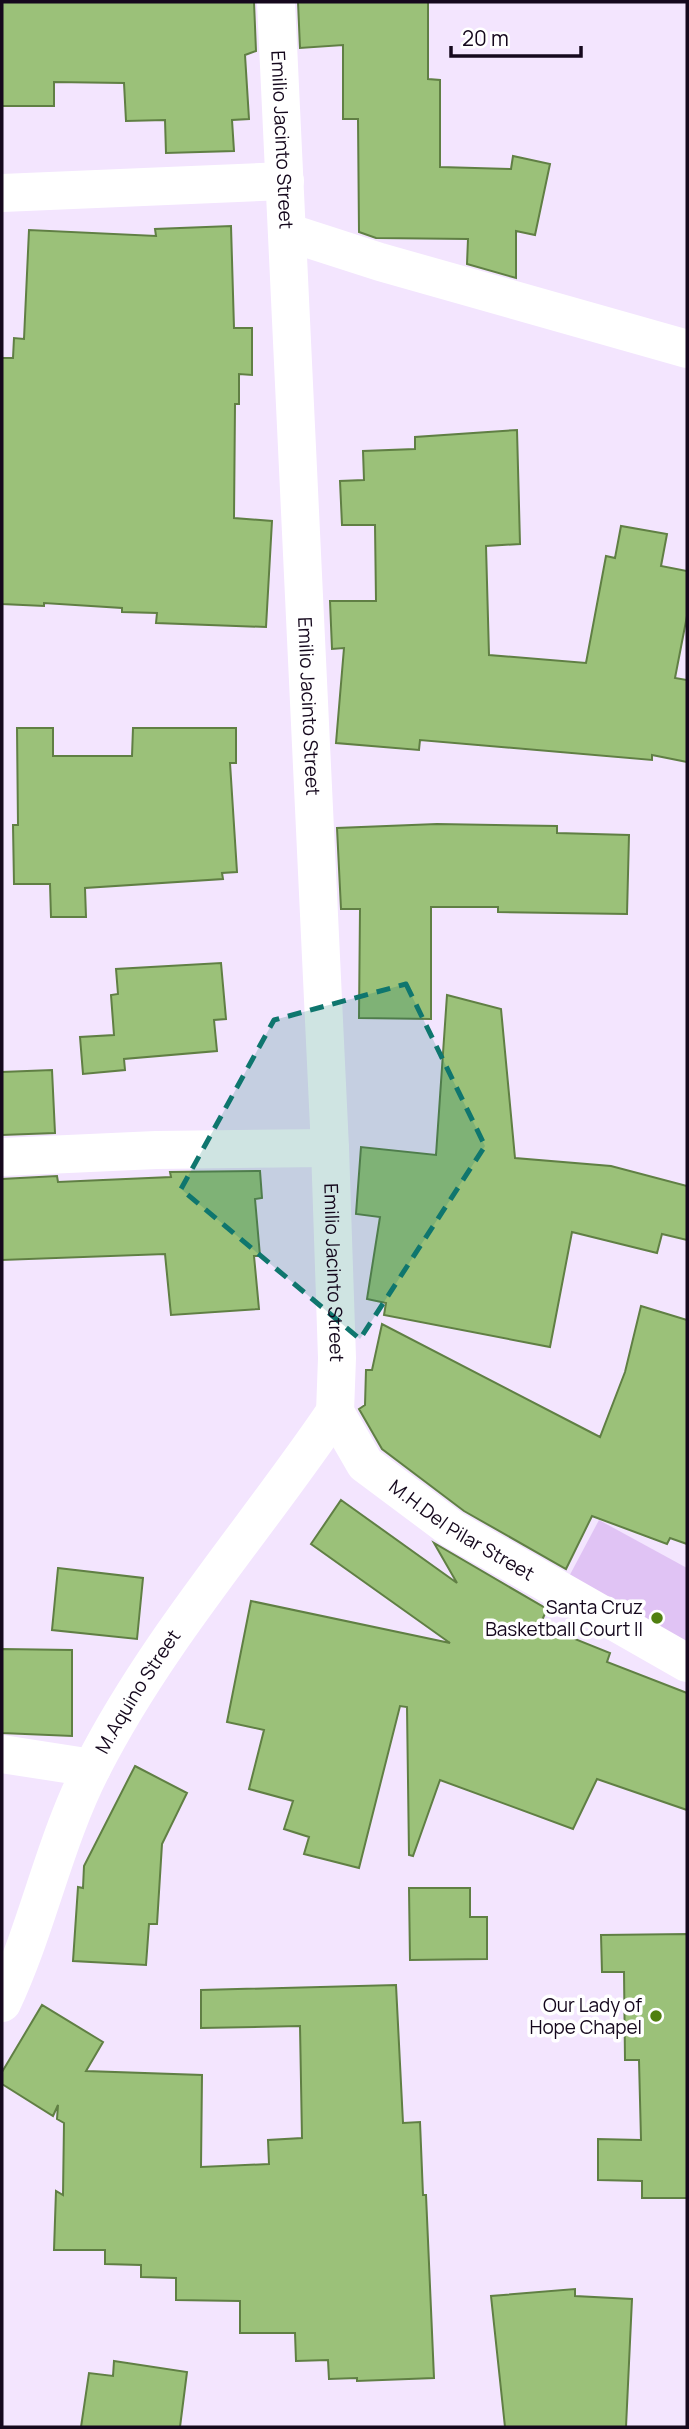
<svg xmlns="http://www.w3.org/2000/svg" width="689" height="2429" viewBox="0 0 689 2429" font-family="Manrope,sans-serif">
	<style>
		.green { fill: #e0c3f4 }
		.building { fill: #9bc179; stroke: #607f44; stroke-width: 2 }
		.lines { fill: none; stroke-linecap: round; stroke-linejoin: round }
		.street { stroke: #fff; stroke-width: 38 }
		.secondary { stroke: #fff; stroke-width: 38 }
		.marked { fill: #0f766e; fill-opacity: 0.2; stroke: #0f766e; stroke-width: 5; stroke-dasharray: 14 9; stroke-linejoin: round }
		.poi-dot { fill: #508010; stroke: #fff; stroke-width: 2.5 }
		.labels { text-anchor: middle; stroke-width: 7; stroke-linejoin: round; paint-order: stroke }
		.street-label { font-size: 19px; fill: #15081d; stroke: #fff }
		.poi-label { font-size: 19px; fill: #15081d; stroke: #fff; text-anchor: end }
	</style>
	<rect width="100%" height="100%" fill="#f3e5fe"/>
	<path class="green" d="M599,1520l88,48v84l-122,-68z"/>
	<path class="building" d="M2,2h252l2,49 -11,4 4,64 -17,1 2,31 -68,2 -1,-33 -39,1 -2,-38 -70,-1v24h-52z
		M298,2h130v77l12,1v87l71,2 2,-13 37,8 -15,71 -19,-4v47l-49,-14 1,-25 -92,-1 -17,-6 -1,-113h-15v-74l-43,3z
		M231,226l3,102h18v47l-13,-1v30h-4l-1,114 38,3 -6,106 -110,-4 1,-10 -35,-1v-4l-78,-5v3l-42,-2v-246h11l1,-20 10,1 5,-109 127,6 -1,-7z
		M517,430l3,114 -34,2 3,109 97,8 20,-107 9,2 6,-32 46,8 -6,32 26,5v45l-12,62 12,2v82l-35,-7v5l-232,-20 -1,10 -83,-7 8,-95 -12,1 -2,-48h46l-1,-76h-33l-2,-44 24,-1 -1,-29 52,-2v-12z
		M17,728h36v28h79l1,-28h103v35h-6l7,109 -15,1 1,6 -138,9 1,29h-35l-1,-33h-36l-1,-59h5z
		M437,824l120,2v7l72,2 -2,79 -129,-2v-5h-67v112l-72,-1 1,-109h-19l-4,-81z
		M221,963l5,56 -12,1 3,31 -93,8 1,11 -42,4 -3,-37 34,-2 -3,-40 7,-1 -2,-25z
		M447,995l54,14 14,149 96,8 76,20v54l-25,-6 -5,19 -85,-21 -22,115 -166,-32 2,-12 -19,-4 13,-82 -24,-3 5,-67 75,8z
		M52,1070l3,63 -53,2v-63z
		M260,1171l2,27 -7,1 5,57h-6l5,53 -88,6 -6,-61 -163,6v-81l55,-3 1,6 113,-5 -1,-5z
		M641,1306l46,14v224l-17,-6 -3,6 -75,-28 -26,53 -102,-58 -82,-62 -23,-40 6,-4 1,-35h6l10,-46 218,113 25,-65z
		M341,1500l116,83 -23,-40 113,66 -7,16 70,28 -3,9 80,31v117l-90,-31 -24,50 -133,-49 -27,76 -4,-1 -2,-148 -7,-1 -41,162 -55,-14 5,-17 -25,-8 9,-28 -44,-12 15,-59 -37,-8 24,-121 199,42 -139,-99z
		M58,1568l85,10 -6,61 -85,-9z
		M2,1649l70,1v86l-70,-3z
		M135,1766l52,27 -25,51 -5,80h-8l-3,41 -73,-4 5,-74 5,1 1,-22z
		M409,1888h61v29h17v42l-77,1z
		M687,1934v264h-45v-17l-44,-1v-41l43,1 -2,-80h-14l-1,-88h-22l-1,-37z
		M396,1985l7,138 17,-1 3,73h3l8,183 -77,3v-3l-28,1 -1,-19 -32,1 -1,-28h-55v-32l-64,-1v-22l-35,-1v-12l-36,-1v-14h-51l2,-59 7,4 1,-72 -7,-4 1,-14 -5,11 -51,-32v-12l40,-67 61,37 -17,29 116,4 -1,92 68,-3 -1,-24 34,-2 -2,-112 -99,2v-38z
		M575,2289v7l57,3 -6,128h-121l-14,-131z
		M114,2361l73,11 -7,55h-99l8,-54 24,3z"/>
	<g class="lines">
		<g class="street">
			<path d="M2,193l283,-12"/>
			<path d="M287,232l93,30 307,87"/>
			<path d="M2,1157l154,-7 174,-2"/>
			<path d="M2,1754l90,14"/>
			<path id="s1" d="M2,2003c36,-76 52,-162 91,-237 65,-127 162,-236 242,-354"/>
		</g>
		<path class="secondary" id="s2" d="M276,2l54,1146 7,210 -2,54 30,52 87,65 235,134"/>
	</g>
	<path class="marked" d="M406,984l79,162 -125,193 -179,-150 93,-169z"/>
	<g class="poi-dot">
		<circle cx="657" cy="1618" r="7"/>
		<circle cx="656" cy="2016" r="7"/>
	</g>
	<g class="labels">
		<g class="street-label">
			<text dy="7" stroke="none"><textPath href="#s2" startOffset="138">Emilio Jacinto Street</textPath></text>
			<text dy="7" stroke="none"><textPath href="#s2" startOffset="705">Emilio Jacinto Street</textPath></text>
			<text dy="7" stroke="none"><textPath href="#s2" startOffset="1272">Emilio Jacinto Street</textPath></text>
			<text dy="7" stroke="none"><textPath href="#s2" startOffset="1589">M.H.Del Pilar Street</textPath></text>
			<text dy="7" stroke="none"><textPath href="#s1" startOffset="341">M.Aquino Street</textPath></text>
		</g>
		<g class="poi-label">
			<text x="643" y="1614">Santa Cruz<tspan x="643" dy="22">Basketball Court II</tspan></text>
			<text x="642" y="2012">Our Lady of<tspan x="642" dy="22">Hope Chapel</tspan></text>
		</g>
	</g>
	<rect width="689" height="2429" fill="none" stroke="#15081d" stroke-width="7"/>
	<path d="M451 46v10h130v-10" fill="none" stroke="#15081d" stroke-width="3.5"/>
	<text x="462" y="46" font-size="21" fill="#15081d" stroke="#ffffff" stroke-width="5" paint-order="stroke">20 m</text>
</svg>
